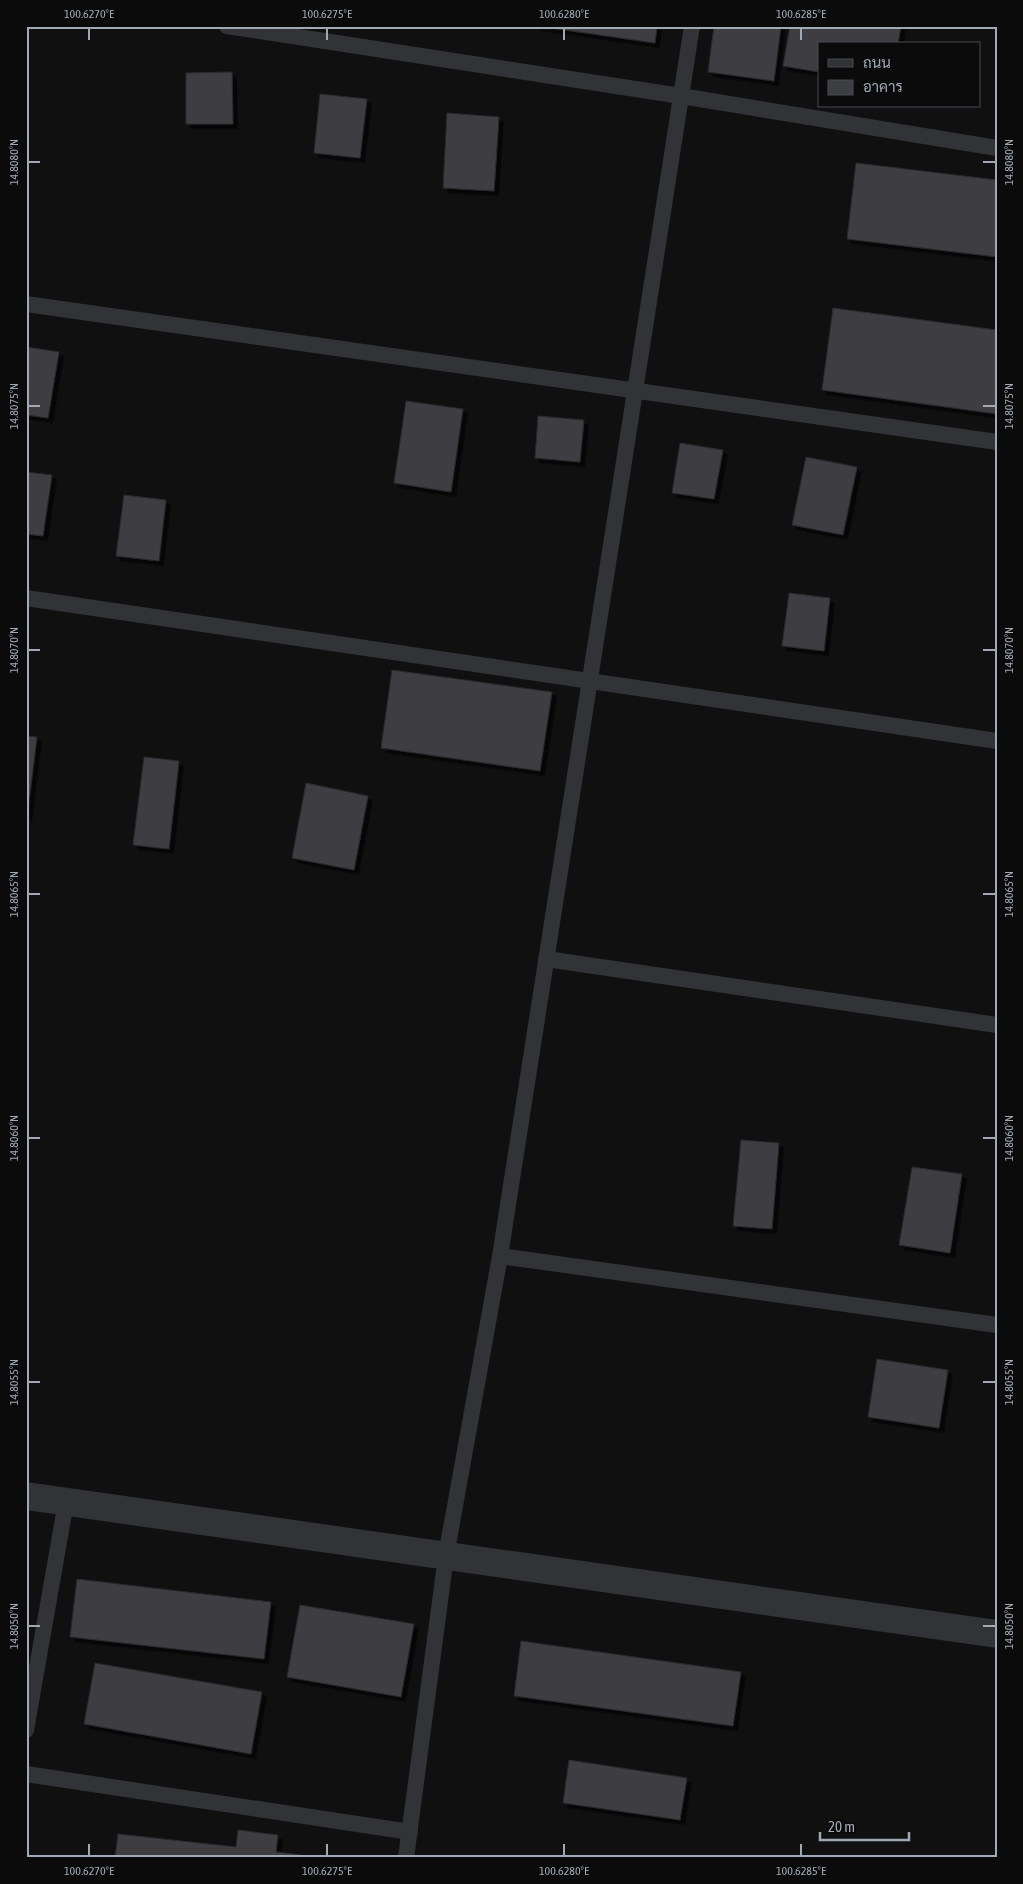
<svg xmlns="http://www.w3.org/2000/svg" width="1023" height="1884" viewBox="0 0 1023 1884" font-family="'Asap Condensed',Sarabun,sans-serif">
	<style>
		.building { fill: #3c3e42; stroke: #2a2a2e; filter: url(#shadow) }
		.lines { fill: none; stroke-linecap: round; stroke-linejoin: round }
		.lane { stroke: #313337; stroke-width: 16 }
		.street { stroke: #313337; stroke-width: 28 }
		.ticks { fill: none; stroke: #a0a9b4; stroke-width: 2 }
		.neatline { fill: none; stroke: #a0a9b4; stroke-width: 2 }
		.ticks-label { font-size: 12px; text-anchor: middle; fill: #a0a9b4 }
	</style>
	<defs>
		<filter id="shadow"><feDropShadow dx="4.5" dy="4.5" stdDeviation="0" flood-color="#0009"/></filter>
	</defs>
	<rect width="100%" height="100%" fill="#101011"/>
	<path class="building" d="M537,26h120l-2,17z
		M714,26h67l-7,55 -66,-9z
		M790,26h111l-3,18h-79v28l-36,-6z
		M232,72l1,52h-47v-51z
		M320,94l47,5 -7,59 -46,-5z
		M447,113l52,4 -5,74 -51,-3z
		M856,163l141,17v77l-150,-18z
		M833,308l164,22v84l-175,-24z
		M26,347l33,5 -11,66 -22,-3z
		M406,401l57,8 -12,83 -57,-9z
		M538,416l46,4 -4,42 -45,-4z
		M680,443l43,7 -9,49 -42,-6z
		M806,457l51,10 -14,68 -51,-10z
		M26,472l26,3 -9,61 -17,-2z
		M124,495l42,5 -7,61 -43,-5z
		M789,593l41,5 -6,53 -42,-5z
		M392,670l160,22 -12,79 -159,-23z
		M26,736l11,1 -10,81 -1,-1z
		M144,757l35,4 -10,88 -36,-4z
		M306,783l62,13 -14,74 -62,-12z
		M741,1140l38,3 -7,86 -39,-3z
		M912,1167l50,7 -12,79 -51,-8z
		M877,1359l71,11 -9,58 -71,-11z
		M77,1579l194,23 -7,57 -194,-22z
		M300,1605l114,19 -13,73 -114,-20z
		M521,1641l220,31 -8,54 -219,-30z
		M95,1663l167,29 -11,62 -167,-30z
		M569,1760l118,18 -7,42 -117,-17z
		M238,1830l40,5 -2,17 26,3v3h-187l3,-24 118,13z"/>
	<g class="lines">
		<path class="lane" d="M227,26l454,70 316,52
			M26,304l971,138
			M26,598l971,143
			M546,959l451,66
			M500,1256l497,69
			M26,1730l40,-228
			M26,1774l384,58
			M406,1858l40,-302 54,-300 192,-1230"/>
		<path class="street" d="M26,1496l971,138"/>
	</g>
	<path class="ticks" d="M89,28v12M327,28v12M564,28v12M801,28v12M28,162h12M983,162h13M28,406h12M983,406h13M28,650h12M983,650h13M28,894h12M983,894h13M28,1138h12M983,1138h13M28,1382h12M983,1382h13M28,1626h12M983,1626h13M89,1844v12M327,1844v12M564,1844v12M801,1844v12"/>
	<rect width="1023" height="1884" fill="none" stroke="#0b0b0c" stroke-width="55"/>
	<rect x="818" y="42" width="162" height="65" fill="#0b0b0c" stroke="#474a4f"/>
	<rect x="828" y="59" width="25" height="8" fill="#313337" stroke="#474a4f"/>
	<text x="863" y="68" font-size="15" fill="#a0a9b4">ถนน</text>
	<rect x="828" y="80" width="25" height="15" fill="#3c3e42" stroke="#474a4f"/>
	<text x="863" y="92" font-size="15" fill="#a0a9b4">อาคาร</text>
	<path d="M820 1832v8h89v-8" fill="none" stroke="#a0a9b4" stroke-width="2.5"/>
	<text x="828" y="1832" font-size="15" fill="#a0a9b4" stroke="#0b0b0c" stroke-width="4" paint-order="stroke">20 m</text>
	<rect x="28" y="28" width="968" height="1828" class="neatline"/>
	<g class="ticks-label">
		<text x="89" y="18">100.6270°E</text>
		<text x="327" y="18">100.6275°E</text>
		<text x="564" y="18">100.6280°E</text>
		<text x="801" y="18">100.6285°E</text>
		<text transform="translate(14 162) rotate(-90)" y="4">14.8080°N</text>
		<text transform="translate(1009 162) rotate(-90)" y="4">14.8080°N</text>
		<text transform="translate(14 406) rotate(-90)" y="4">14.8075°N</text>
		<text transform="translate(1009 406) rotate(-90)" y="4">14.8075°N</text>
		<text transform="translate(14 650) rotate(-90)" y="4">14.8070°N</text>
		<text transform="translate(1009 650) rotate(-90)" y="4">14.8070°N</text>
		<text transform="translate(14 894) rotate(-90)" y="4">14.8065°N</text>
		<text transform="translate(1009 894) rotate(-90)" y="4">14.8065°N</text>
		<text transform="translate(14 1138) rotate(-90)" y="4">14.8060°N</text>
		<text transform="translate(1009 1138) rotate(-90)" y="4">14.8060°N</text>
		<text transform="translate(14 1382) rotate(-90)" y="4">14.8055°N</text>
		<text transform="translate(1009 1382) rotate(-90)" y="4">14.8055°N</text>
		<text transform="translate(14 1626) rotate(-90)" y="4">14.8050°N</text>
		<text transform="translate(1009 1626) rotate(-90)" y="4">14.8050°N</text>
		<text x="89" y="1875">100.6270°E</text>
		<text x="327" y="1875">100.6275°E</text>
		<text x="564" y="1875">100.6280°E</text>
		<text x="801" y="1875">100.6285°E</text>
	</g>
</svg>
